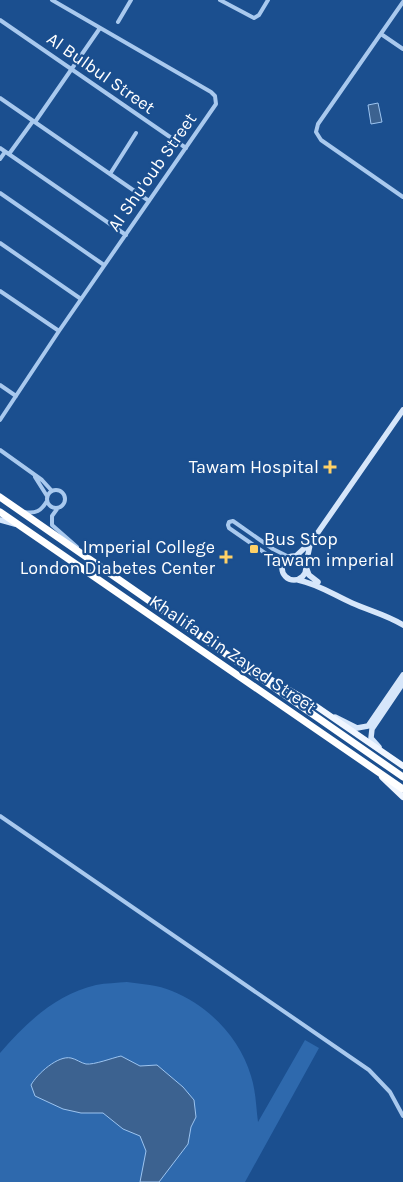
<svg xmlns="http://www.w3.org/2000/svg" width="403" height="1182" viewBox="0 0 403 1182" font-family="Karla,sans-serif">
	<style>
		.green { fill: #2e69ad }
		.water { fill: #3c6290; stroke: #9cc4f0 }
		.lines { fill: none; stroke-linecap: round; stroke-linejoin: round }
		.street { stroke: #a9c9ee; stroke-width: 4 }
		.secondary { stroke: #d6e6fa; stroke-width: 5.5 }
		.primary { stroke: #f0f6ff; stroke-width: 6 }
		.highway { stroke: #fff; stroke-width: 7 }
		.poi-dot { fill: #ffd166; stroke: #1b4f8f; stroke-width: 2 }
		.labels { text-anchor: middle; stroke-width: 4.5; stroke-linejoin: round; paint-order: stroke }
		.street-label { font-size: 18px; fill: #fff; stroke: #1b4f8f }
		.poi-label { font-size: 18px; fill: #fff; stroke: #1b4f8f; text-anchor: end }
	</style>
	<rect width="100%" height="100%" fill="#1b4f8f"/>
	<path class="green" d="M127,982c15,2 31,3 45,9 37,15 68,47 79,85 5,16 5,31 7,46l47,-82 14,8 -74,134h-245v-129c27,-31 55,-58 96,-68 10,-2 21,-2 31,-3z"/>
	<path class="water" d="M378,103l4,19 -11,2 -3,-19z
		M121,1056l19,10 17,-1 26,22 11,13 2,17 -5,10 -3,17 -29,38h-19l6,-31 -6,-15 -17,-7 -20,-16h-22l-18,-4 -28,-13 -4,-11c6,-11 27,-30 40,-27 5,1 10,5 15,6 8,1 26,-6 35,-8z"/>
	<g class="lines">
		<path class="street" d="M220,0l34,18 5,-3 9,-15
			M403,2l-85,122 -2,8 5,8 82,57
			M0,20l186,128
			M118,22l13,-22
			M381,34l22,15
			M0,98l149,103
			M35,122l65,-94
			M0,148l126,87
			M9,154l24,-33
			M0,159l5,-7
			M110,174l26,-41
			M0,193l104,72
			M0,243l81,56
			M0,291l59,40
			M0,385l16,11
			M0,420l59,-89 157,-227 -1,-8 -4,-4 -159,-92
			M0,450l42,30 10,11
			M35,477l12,19
			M47 499a9 9 0 1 1 18 0a9 9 0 1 1-18 0Z
			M57,509l-5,7v9l25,22
			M24,512c12,2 17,-1 23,-11
			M282,569l-7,-9 -46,-32 -1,-3 1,-3 4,-1 40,28 16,8
			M0,816l369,254 21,22 13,24"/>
		<path class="secondary" d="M0,520l15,4
			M282 568a12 12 0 1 1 24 0a12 12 0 1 1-24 0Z
			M296,556l16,-15 91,-131
			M306,564l4,-19
			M306,567l3,8 9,7
			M298,580c20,4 36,15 54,23 18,8 35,12 51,22
			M335,717l22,11 11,-2 35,-51
			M379,747l-8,-9 1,-9 31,-46"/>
		<path class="primary" d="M249,667l58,33 96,66
			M382,777l21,20"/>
		<path class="highway" d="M0,497l403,280
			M0,512l403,277"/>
	</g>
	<g class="poi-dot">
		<path d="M327.5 459.5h5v5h5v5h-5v5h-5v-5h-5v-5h5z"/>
		<rect x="249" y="544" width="10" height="10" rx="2.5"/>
		<path d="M223.5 549.5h5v5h5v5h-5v5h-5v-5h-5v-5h5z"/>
	</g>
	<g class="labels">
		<g class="street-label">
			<text transform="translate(101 73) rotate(35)" y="6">Al Bulbul Street</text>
			<text transform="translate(152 172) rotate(-55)" y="6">Al Shu'oub Street</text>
			<text transform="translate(233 654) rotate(34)" y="6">Khalifa Bin Zayed Street</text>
		</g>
		<g class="poi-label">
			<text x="319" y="473">Tawam Hospital</text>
			<text x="264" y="545" text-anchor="start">Bus Stop<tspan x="264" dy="21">Tawam imperial</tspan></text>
			<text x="215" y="553">Imperial College<tspan x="215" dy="21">London Diabetes Center</tspan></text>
		</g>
	</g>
</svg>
